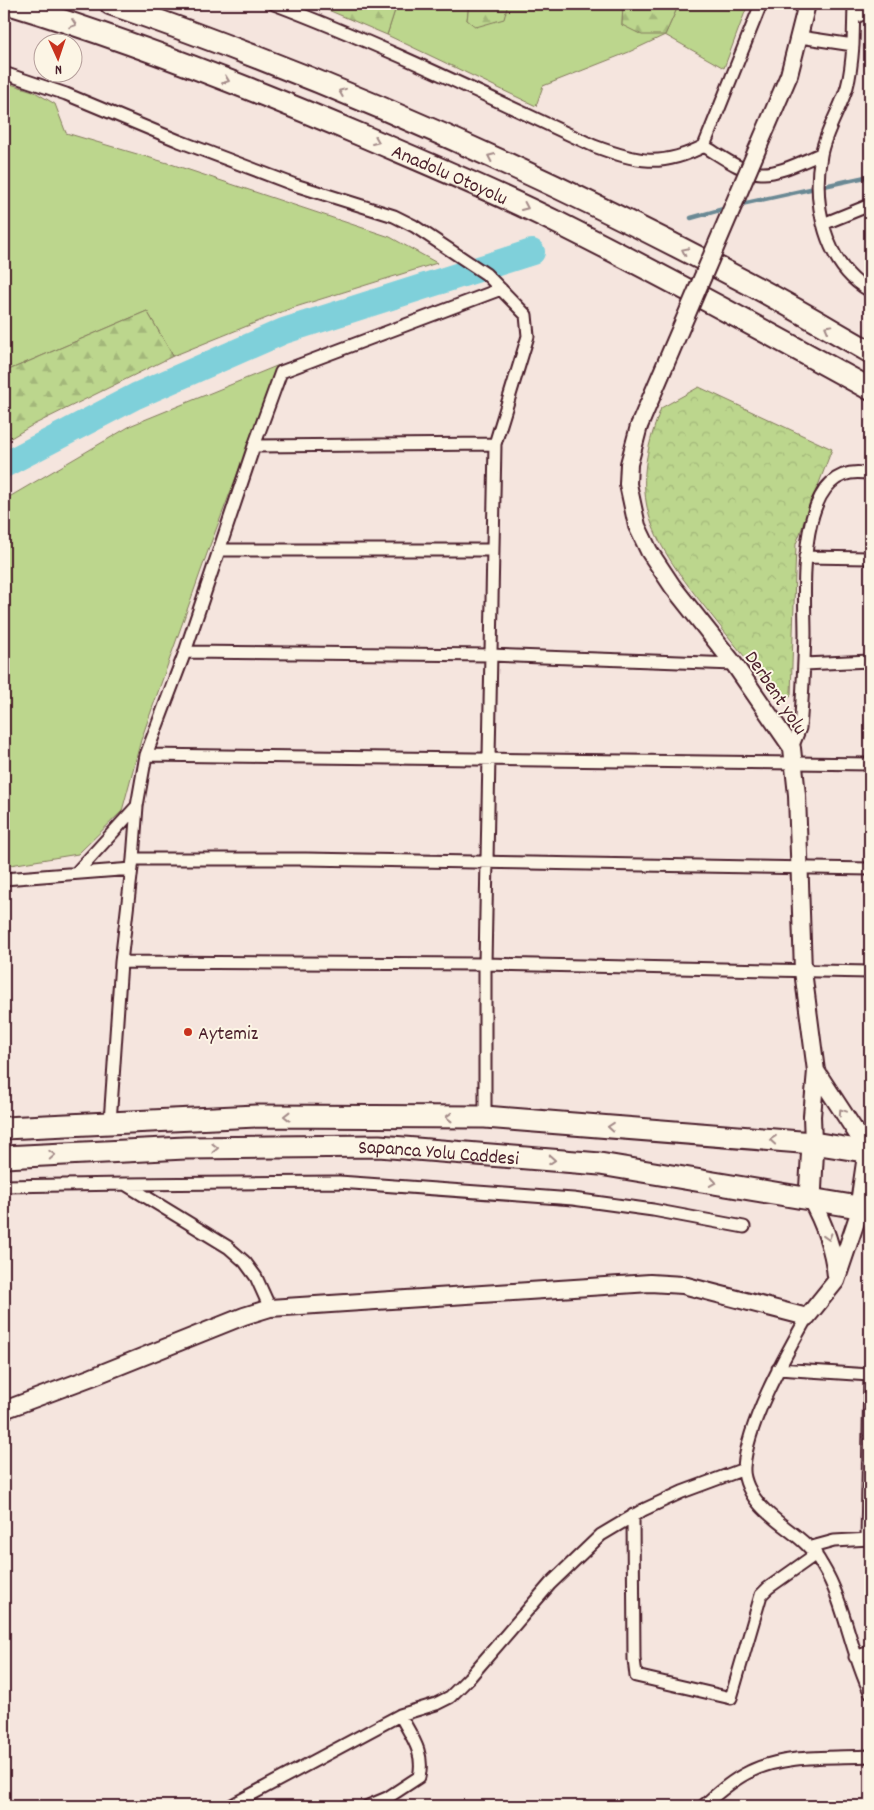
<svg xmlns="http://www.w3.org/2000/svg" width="874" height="1810" viewBox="0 0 874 1810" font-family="Dekko,sans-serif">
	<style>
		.green { fill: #bcd68d; stroke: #837a5c }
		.forest { fill: url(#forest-firs); stroke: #837a5c }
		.park { fill: url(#park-crowns); stroke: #837a5c }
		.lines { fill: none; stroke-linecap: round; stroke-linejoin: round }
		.stream { stroke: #6a8994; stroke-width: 4.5 }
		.river { stroke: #7fd0da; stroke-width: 26 }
		.street-casing { stroke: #4a1f2b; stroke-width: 15 }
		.secondary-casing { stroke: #4a1f2b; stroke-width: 20 }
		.highway-casing { stroke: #4a1f2b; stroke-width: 25 }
		.street { stroke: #fcf5e5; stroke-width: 11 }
		.secondary { stroke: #fcf5e5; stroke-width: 16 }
		.highway { stroke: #fcf5e5; stroke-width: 21 }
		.secondary-bridge-casing { stroke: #4a1f2b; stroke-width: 20; stroke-linecap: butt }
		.secondary-bridge { stroke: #fcf5e5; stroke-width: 16 }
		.oneway { stroke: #a38a88 }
		.poi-dot { fill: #c8321e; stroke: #fcf5e5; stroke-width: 2 }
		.labels { text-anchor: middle; stroke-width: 4; stroke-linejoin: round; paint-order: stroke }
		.street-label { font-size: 20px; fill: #4a1f2b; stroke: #fcf5e5 }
		.poi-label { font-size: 20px; fill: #4a1f2b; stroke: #fcf5e5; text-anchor: start }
	</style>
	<defs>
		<pattern id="forest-firs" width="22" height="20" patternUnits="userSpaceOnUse" patternTransform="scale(1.25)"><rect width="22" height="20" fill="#bcd68d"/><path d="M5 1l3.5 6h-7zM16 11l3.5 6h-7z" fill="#a3b77a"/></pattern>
		<pattern id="park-crowns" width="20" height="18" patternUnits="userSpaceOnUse" patternTransform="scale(1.25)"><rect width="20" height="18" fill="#bcd68d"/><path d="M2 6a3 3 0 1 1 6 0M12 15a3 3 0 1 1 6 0" fill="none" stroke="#a3b77a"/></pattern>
	</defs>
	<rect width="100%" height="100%" fill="#f5e5de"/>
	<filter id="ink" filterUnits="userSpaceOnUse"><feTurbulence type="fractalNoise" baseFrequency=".02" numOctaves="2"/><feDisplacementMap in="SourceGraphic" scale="10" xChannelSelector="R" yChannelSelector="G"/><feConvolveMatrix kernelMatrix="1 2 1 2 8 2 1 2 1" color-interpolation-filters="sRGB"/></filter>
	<g filter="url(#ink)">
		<path class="green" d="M397,4h72l-2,16 36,-1 5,-15h115l-1,21 43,10 14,-31h69l-24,64 -59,-33 -36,17 -86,34 -7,20 -149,-71z
			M4,82l29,9 22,13 11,29 105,31 219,73 47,26 -148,46 -116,47 -26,-45 -143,61z
			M279,365l-70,183 -68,192 -19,71 -44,43 -74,12v-366l128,-75z"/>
		<path class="forest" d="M314,4h83l-10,31z
			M469,4h39l-4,15 -28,8 -9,-7z
			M623,4h56l-14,31h-23l-20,-10z
			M147,311l26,45 -142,70 -27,16v-70z"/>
		<path class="park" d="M699,387l133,62 -36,95 -5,151 -6,5h-5l-9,-11c-22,-27 -45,-55 -67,-83 -56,-71 -77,-108 -43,-198z"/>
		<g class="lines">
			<path class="stream" d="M737,205l133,-29
				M691,218l36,-10"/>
			<path class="river" d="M4,465l132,-69 148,-65 248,-79"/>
			<g class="street-casing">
				<path id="street" d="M274,4c109,41 214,93 320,142 43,16 67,22 110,0l57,-142
					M854,18l16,-7
					M800,37l53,8c-1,14 -2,28 -6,42 -7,23 -22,45 -26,68 -9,48 4,111 49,136
					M853,45l1,-41
					M4,73l62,21 113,47 116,44 99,31 20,10 72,48 40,41 2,21 -33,108 -10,520v153
					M704,146c17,10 37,26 57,27 19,1 42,-12 60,-19
					M823,224l47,-19
					M254,446l241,-2
					M219,550h274
					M805,557l65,1
					M185,652l306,3 243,9
					M804,664l66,-3
					M792,748l8,-20 1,-12c2,-27 3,-54 4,-81 0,-43 -11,-178 65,-161
					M146,755l724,9
					M133,859h173l564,10
					M76,873l61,-67
					M4,879l128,-10
					M121,962l364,2 385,8
					M110,1122l11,-160 12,-103 4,-53 9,-51 39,-103 69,-206 27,-74 220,-83
					M125,1184l214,-2 234,17 80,11 91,17
					M4,1186l121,-2 103,63 17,15 11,15 14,31
					M807,1317c-23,41 -59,104 -63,150 -1,13 7,28 16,38 20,23 47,32 62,60 23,37 28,86 48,127
					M778,1369l92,6
					M633,1515l1,144 2,17 95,22 30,-103 7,-7 48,-34
					M867,1539l3,-163
					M812,1547l22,-6 36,-2
					M855,1657l15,-5
					M230,1806l170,-91 36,-11 14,-7 19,-19 81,-94 51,-49 42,-25 39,-18 62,-23
					M368,1806l19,-8 32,-21c6,-25 -8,-41 -19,-62
					M703,1806c14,-12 29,-26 46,-34 35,-18 83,-14 121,-16"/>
			</g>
			<g class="secondary-casing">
				<path id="secondary" d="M789,75l18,-71
					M639,426l-10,38 -1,20 9,42 12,25 24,36 61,77 58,84 5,47 6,176 13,100 -4,45 1,27
					M816,1071l53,81
					M810,1198c14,25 23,49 26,78
					M4,1410l88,-33 152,-61 26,-8 380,-25 33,2 124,32 29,-36 25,-74"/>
			</g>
			<g class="highway-casing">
				<g id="highway">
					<path id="s1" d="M10,4c119,36 236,82 351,131 65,28 131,55 195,87 106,53 210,110 314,167"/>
					<path d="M111,4c216,74 426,168 627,274 45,23 88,49 132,74"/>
					<path d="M4,1128l252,-12 229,1 328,26 57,9"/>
					<path id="s2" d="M4,1157l181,-9 194,-2 221,18 270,45"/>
					<path d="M810,1198l3,-55"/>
					<path d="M861,1207l8,-55"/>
				</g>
			</g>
			<use href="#street" class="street"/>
			<use href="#secondary" class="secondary"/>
			<use href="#highway" class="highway"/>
			<g class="secondary-bridge-casing">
				<path id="secondary-bridge" d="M639,426l150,-351"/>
			</g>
			<use href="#secondary-bridge" class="secondary-bridge"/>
		</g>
		<defs><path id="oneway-chevron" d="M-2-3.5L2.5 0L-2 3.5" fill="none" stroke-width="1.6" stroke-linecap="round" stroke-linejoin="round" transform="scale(1.25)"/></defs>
		<g class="oneway">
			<use href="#oneway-chevron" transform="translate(73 24) rotate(19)"/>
			<use href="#oneway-chevron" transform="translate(226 80) rotate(21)"/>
			<use href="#oneway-chevron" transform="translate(342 92) rotate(-158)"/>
			<use href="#oneway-chevron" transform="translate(376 141) rotate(23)"/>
			<use href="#oneway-chevron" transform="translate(491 157) rotate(-155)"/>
			<use href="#oneway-chevron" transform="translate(525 207) rotate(25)"/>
			<use href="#oneway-chevron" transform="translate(685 251) rotate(-154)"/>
			<use href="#oneway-chevron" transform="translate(828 328) rotate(-151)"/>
			<use href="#oneway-chevron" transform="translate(842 1112) rotate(-124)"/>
			<use href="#oneway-chevron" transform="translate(287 1116) rotate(-180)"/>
			<use href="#oneway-chevron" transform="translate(449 1117) rotate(-180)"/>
			<use href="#oneway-chevron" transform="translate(611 1127) rotate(-175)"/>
			<use href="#oneway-chevron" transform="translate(773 1140) rotate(-175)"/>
			<use href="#oneway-chevron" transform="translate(215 1148) rotate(-1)"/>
			<use href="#oneway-chevron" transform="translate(52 1155) rotate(-3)"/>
			<use href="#oneway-chevron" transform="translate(552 1160) rotate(4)"/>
			<use href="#oneway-chevron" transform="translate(713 1182) rotate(9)"/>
			<use href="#oneway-chevron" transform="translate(828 1237) rotate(73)"/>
		</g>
	</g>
	<circle class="poi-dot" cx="188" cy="1032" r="5"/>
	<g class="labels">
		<g class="street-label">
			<text dy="7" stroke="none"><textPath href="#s1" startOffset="472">Anadolu Otoyolu</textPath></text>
			<text transform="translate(777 692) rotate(56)" y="7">Derbent yolu</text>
			<text dy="7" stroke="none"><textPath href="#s2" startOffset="435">Sapanca Yolu Caddesi</textPath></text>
		</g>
		<g class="poi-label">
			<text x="198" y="1039">Aytemiz</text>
		</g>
	</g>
	<rect width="874" height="1810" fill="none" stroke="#fcf5e5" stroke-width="20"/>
	<rect x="10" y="10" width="854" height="1790" fill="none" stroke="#4a1f2b" stroke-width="2" filter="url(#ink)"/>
	<g transform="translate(58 58) rotate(177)"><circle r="24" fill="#fcf5e5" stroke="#b59f9b"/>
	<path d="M0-4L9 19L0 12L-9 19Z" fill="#c8321e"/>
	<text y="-8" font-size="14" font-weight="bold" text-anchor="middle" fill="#4a1f2b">N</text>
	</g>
</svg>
